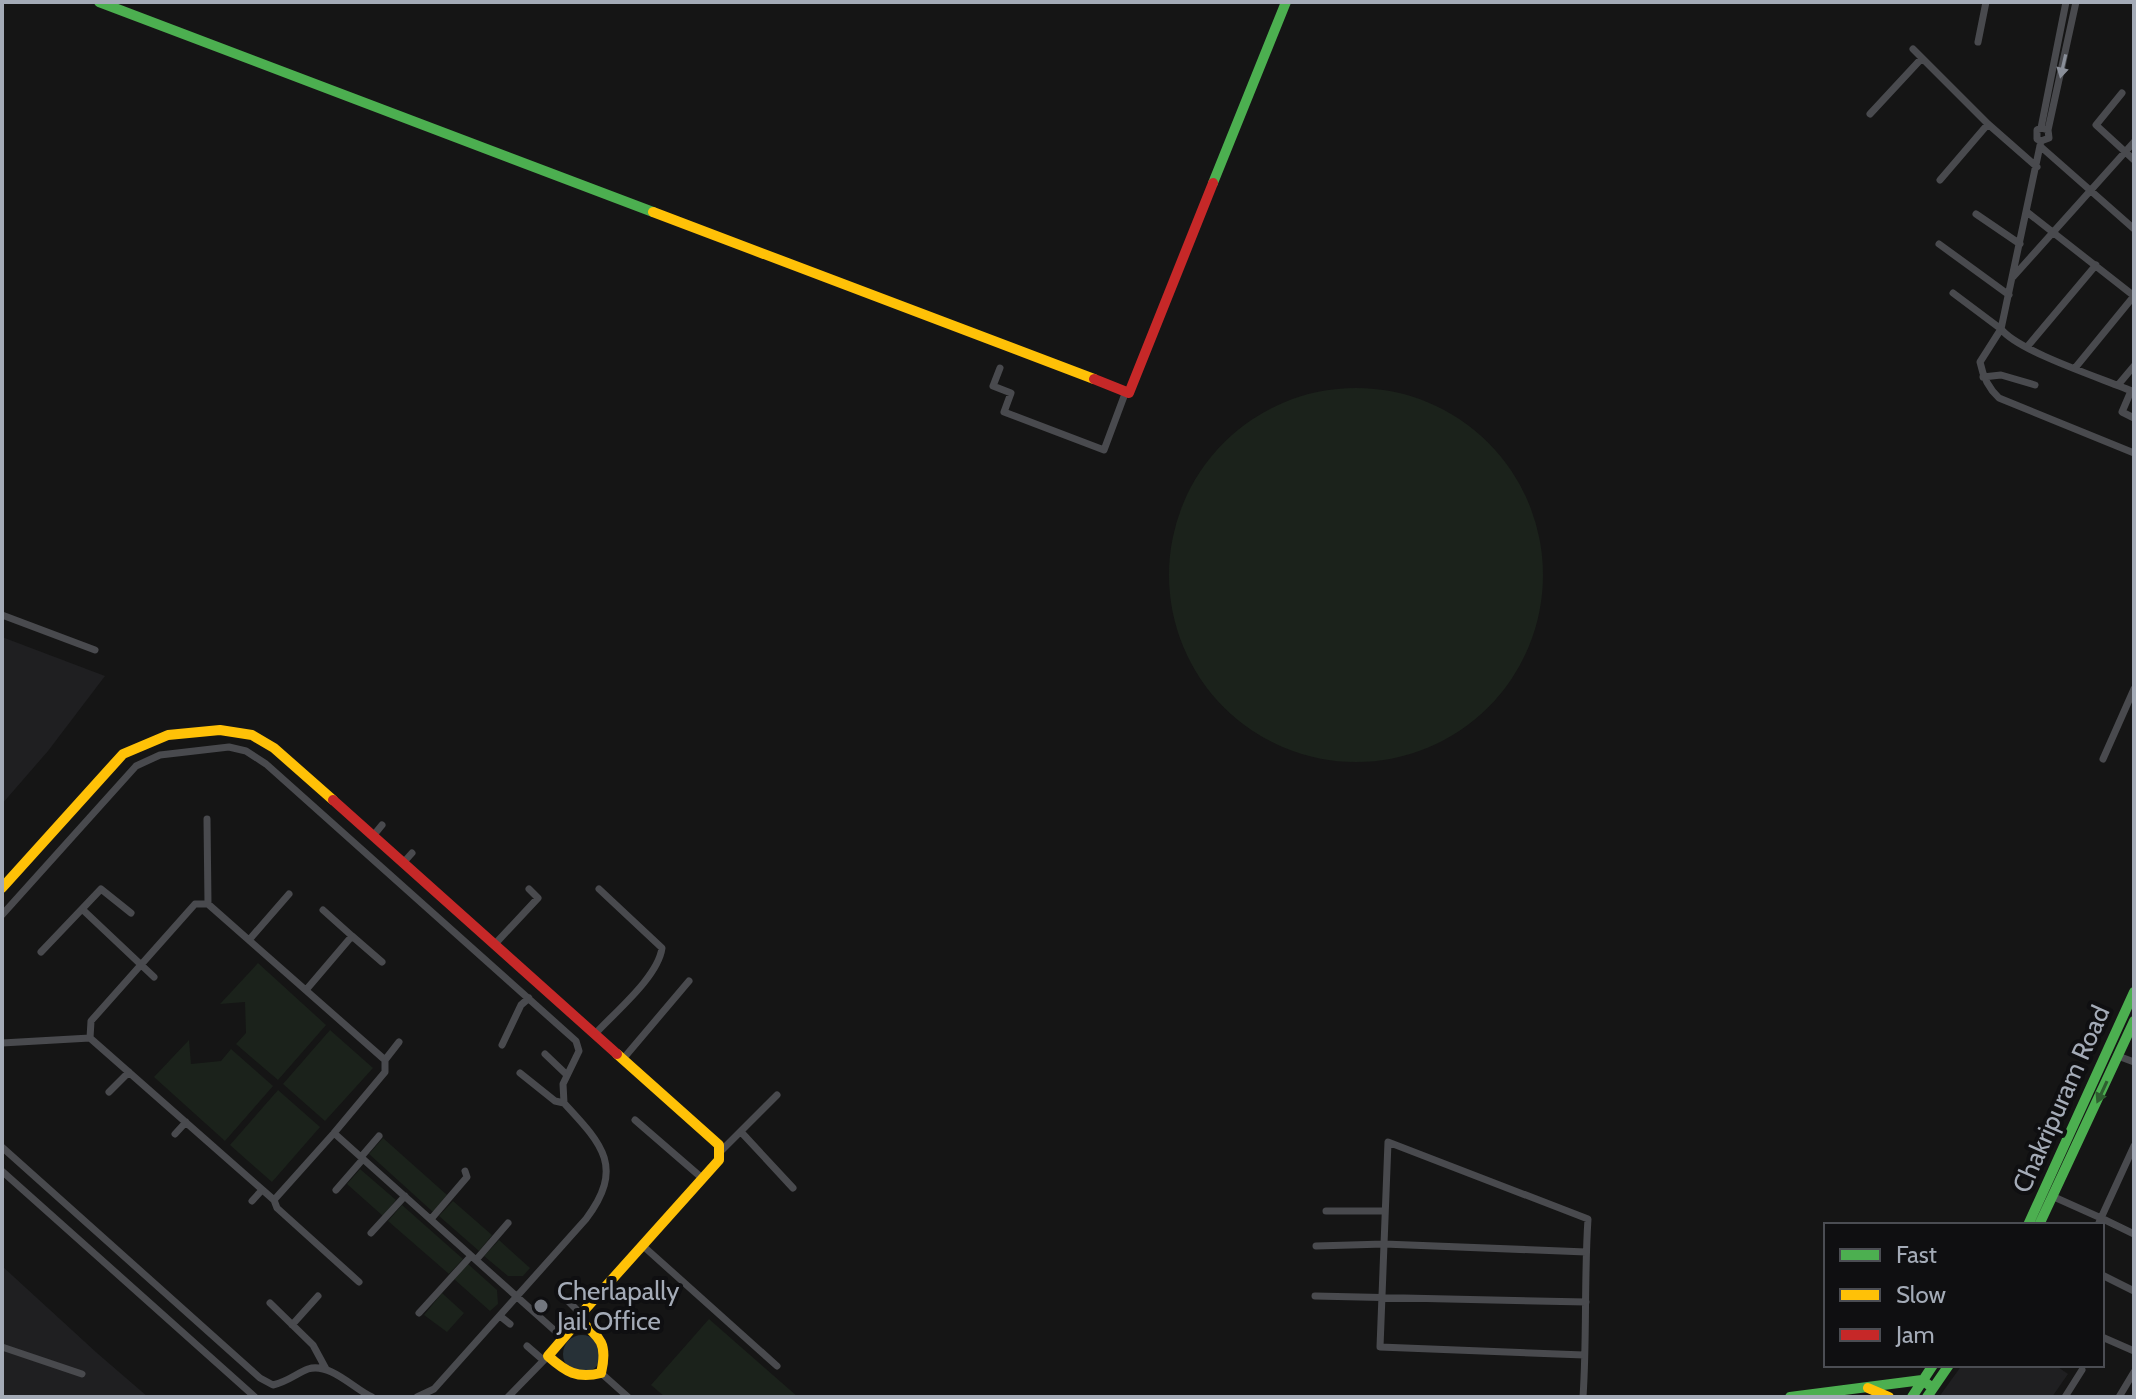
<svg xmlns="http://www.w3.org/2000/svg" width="2136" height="1399" viewBox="0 0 2136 1399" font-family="Cabin,sans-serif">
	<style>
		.built { fill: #1f1f21 }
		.green { fill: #1b221b }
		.water { fill: #273137 }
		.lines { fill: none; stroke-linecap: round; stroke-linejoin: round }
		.street { stroke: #494a4e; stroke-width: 7 }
		.fast { stroke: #4caf50; stroke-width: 10 }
		.slow { stroke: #ffc107; stroke-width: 10 }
		.jam { stroke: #c62828; stroke-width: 10 }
		.oneway { fill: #898e98 }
		.oneway2 { fill: #2e5f30 }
		.poi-dot { fill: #72767e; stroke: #0f0f11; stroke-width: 3 }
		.labels { text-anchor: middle; stroke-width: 8; stroke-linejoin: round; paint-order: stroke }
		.street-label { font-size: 26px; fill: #a4abb7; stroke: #0f0f11 }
		.poi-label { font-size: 26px; fill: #a4abb7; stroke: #0f0f11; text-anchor: start }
	</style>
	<rect width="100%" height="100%" fill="#151515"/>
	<path class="built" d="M2,637l103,39 -57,75 -46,53z
		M2,1266l95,87 51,44h-146z
		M1962,1365h93l13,9 -16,23h-113z"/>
	<path class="green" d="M1169 575a187 187 0 1 1 374 0a187 187 0 1 1-374 0Z
		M258,963l68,62 -48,55 -42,-36 10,-11 -1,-31 -25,2z
		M330,1030l43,38 -48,53 -42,-37z
		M189,1040l2,24 30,-3 10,-12 42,37 -48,55 -71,-64z
		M278,1090l42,37 -48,55 -42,-37z
		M383,1138l64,57 -14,17 -64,-58z
		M360,1169l36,31 -13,16 -36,-32z
		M453,1201l39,34 -13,16 -40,-35z
		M402,1205l61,54 -14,15 -61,-53z
		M499,1240l31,28 -7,8h-15l-24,-20z
		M468,1264l29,26 1,14 -8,7 -36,-32z
		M442,1293l22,20 -17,19 -23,-17z
		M709,1319l89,78h-133l-14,-12z"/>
	<path class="water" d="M563 1354a19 19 0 1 1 38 0a19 19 0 1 1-38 0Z"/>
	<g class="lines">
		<path class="street" d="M1978,42l8,-40
			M1913,49l75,75 49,43
			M2122,93l-26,32 38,35
			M1870,114l52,-56
			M2041,128l25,-126
			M2048,130l-7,-2 -4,2v9l4,2 8,-3 -1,-8 28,-128
			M2041,141l-40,188c18,23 103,50 133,63
			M2040,146l94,83
			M1940,180l48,-56
			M2027,212l107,84
			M1976,214l44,30
			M1939,244l70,51
			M2013,277l121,-135
			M1953,293l48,36 -21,33c3,15 8,26 19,36l135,55
			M2027,347l69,-82
			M1000,368l-7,18 18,7 -7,19 100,38 22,-59
			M2075,368l59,-72
			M1983,377l18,-2 34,10
			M2118,385l16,-19
			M2131,391l-9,21 12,6
			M2,615l93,35
			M2103,759l31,-70
			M207,819l1,85
			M373,836l9,-11
			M403,863l9,-10
			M82,909l19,-20 30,24
			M323,910l29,26
			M2,915l134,-149 24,-11 69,-8 17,4 20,13 310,277 3,10 -16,33 1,19c38,41 61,64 22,116l-152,170 -17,8
			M249,940l40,-46
			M495,944l43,-46 -9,-9
			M41,952l41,-43 72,68
			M306,990l46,-54 30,26
			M595,1034c20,-22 63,-57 67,-86l-63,-59
			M2,1043l88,-5
			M502,1045l19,-40 8,-7
			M545,1054l22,21
			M2118,1056l16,6
			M623,1059l66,-78
			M385,1060l14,-18
			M520,1073l35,28 9,2
			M109,1092l20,-20
			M635,1120l67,58
			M334,1133l51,-61v-12l-177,-156h-13l-104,117 -1,17 184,162 60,-67 229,205
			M742,1133l51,55
			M175,1134l11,-12
			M2134,1146l-33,72 33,16
			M2,1147l258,231 13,7c16,-4 24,-12 35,-16 22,-7 46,20 64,28
			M720,1152l57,-57
			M361,1157l18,-21
			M2,1171l253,226
			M336,1190l27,-31
			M2054,1197l47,21 -3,7
			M274,1200l3,8 82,74
			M252,1201l10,-11
			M1326,1211h59
			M431,1219l36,-42 -2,-6
			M371,1233l34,-37
			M642,1245l135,121
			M1316,1246l68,-2 202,8
			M476,1260l32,-37
			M2102,1275l32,16
			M1315,1296l271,6
			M568,1301l13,13
			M270,1303l43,42 13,24
			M419,1313l52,-57
			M500,1316l10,8
			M292,1325l26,-29
			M2102,1337l32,14
			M527,1346l15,13
			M2,1347l80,27
			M601,1373l27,24
			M508,1397l40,-41
			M1583,1397c4,-59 1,-119 5,-178l-200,-77 -8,205 204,8
			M2065,1397l17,-27
			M2119,1397l15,-25"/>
		<path class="fast" d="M99,2l554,210
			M1213,183l73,-181
			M2028,1225l106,-233
			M2039,1225l95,-204
			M1790,1397l132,-17 11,8
			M1912,1397l21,-32
			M1927,1397l22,-32"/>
		<path class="slow" d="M653,212l441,167
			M2,888l121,-134 45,-19 52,-5 32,5 22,13 59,52
			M579,1320c22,18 29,24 22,53 -24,6 -35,-1 -53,-17l31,-36 2,-6 138,-154v-15l-102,-91
			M1868,1388l21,9"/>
		<path class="jam" d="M1094,379l35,14 84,-210
			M333,800l284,254"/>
	</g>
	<defs><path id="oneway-solid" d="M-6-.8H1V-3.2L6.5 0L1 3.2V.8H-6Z" transform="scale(2)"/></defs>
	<use class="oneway" href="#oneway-solid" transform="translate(2063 66) rotate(103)"/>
	<use class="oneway2" href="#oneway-solid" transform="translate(2102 1092) rotate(115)"/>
	<circle class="poi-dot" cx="541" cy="1306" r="8"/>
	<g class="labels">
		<g class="street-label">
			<text transform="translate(2061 1099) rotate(-66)" y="9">Chakripuram Road</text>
		</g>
		<g class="poi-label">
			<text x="557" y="1300">Cherlapally<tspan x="557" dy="30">Jail Office</tspan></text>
		</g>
	</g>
	<rect width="2136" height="1399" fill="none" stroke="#a4abb7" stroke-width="8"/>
	<rect x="1824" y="1223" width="280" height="144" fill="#0f0f11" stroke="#4b4d53" stroke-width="2"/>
	<rect x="1840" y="1249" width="40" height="12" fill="#4caf50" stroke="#4b4d53" stroke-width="2"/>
	<text x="1896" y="1263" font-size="24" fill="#a4abb7">Fast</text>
	<rect x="1840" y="1289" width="40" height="12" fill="#ffc107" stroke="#4b4d53" stroke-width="2"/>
	<text x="1896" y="1303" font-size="24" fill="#a4abb7">Slow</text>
	<rect x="1840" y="1329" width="40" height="12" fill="#c62828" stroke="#4b4d53" stroke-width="2"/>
	<text x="1896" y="1343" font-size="24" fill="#a4abb7">Jam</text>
</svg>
